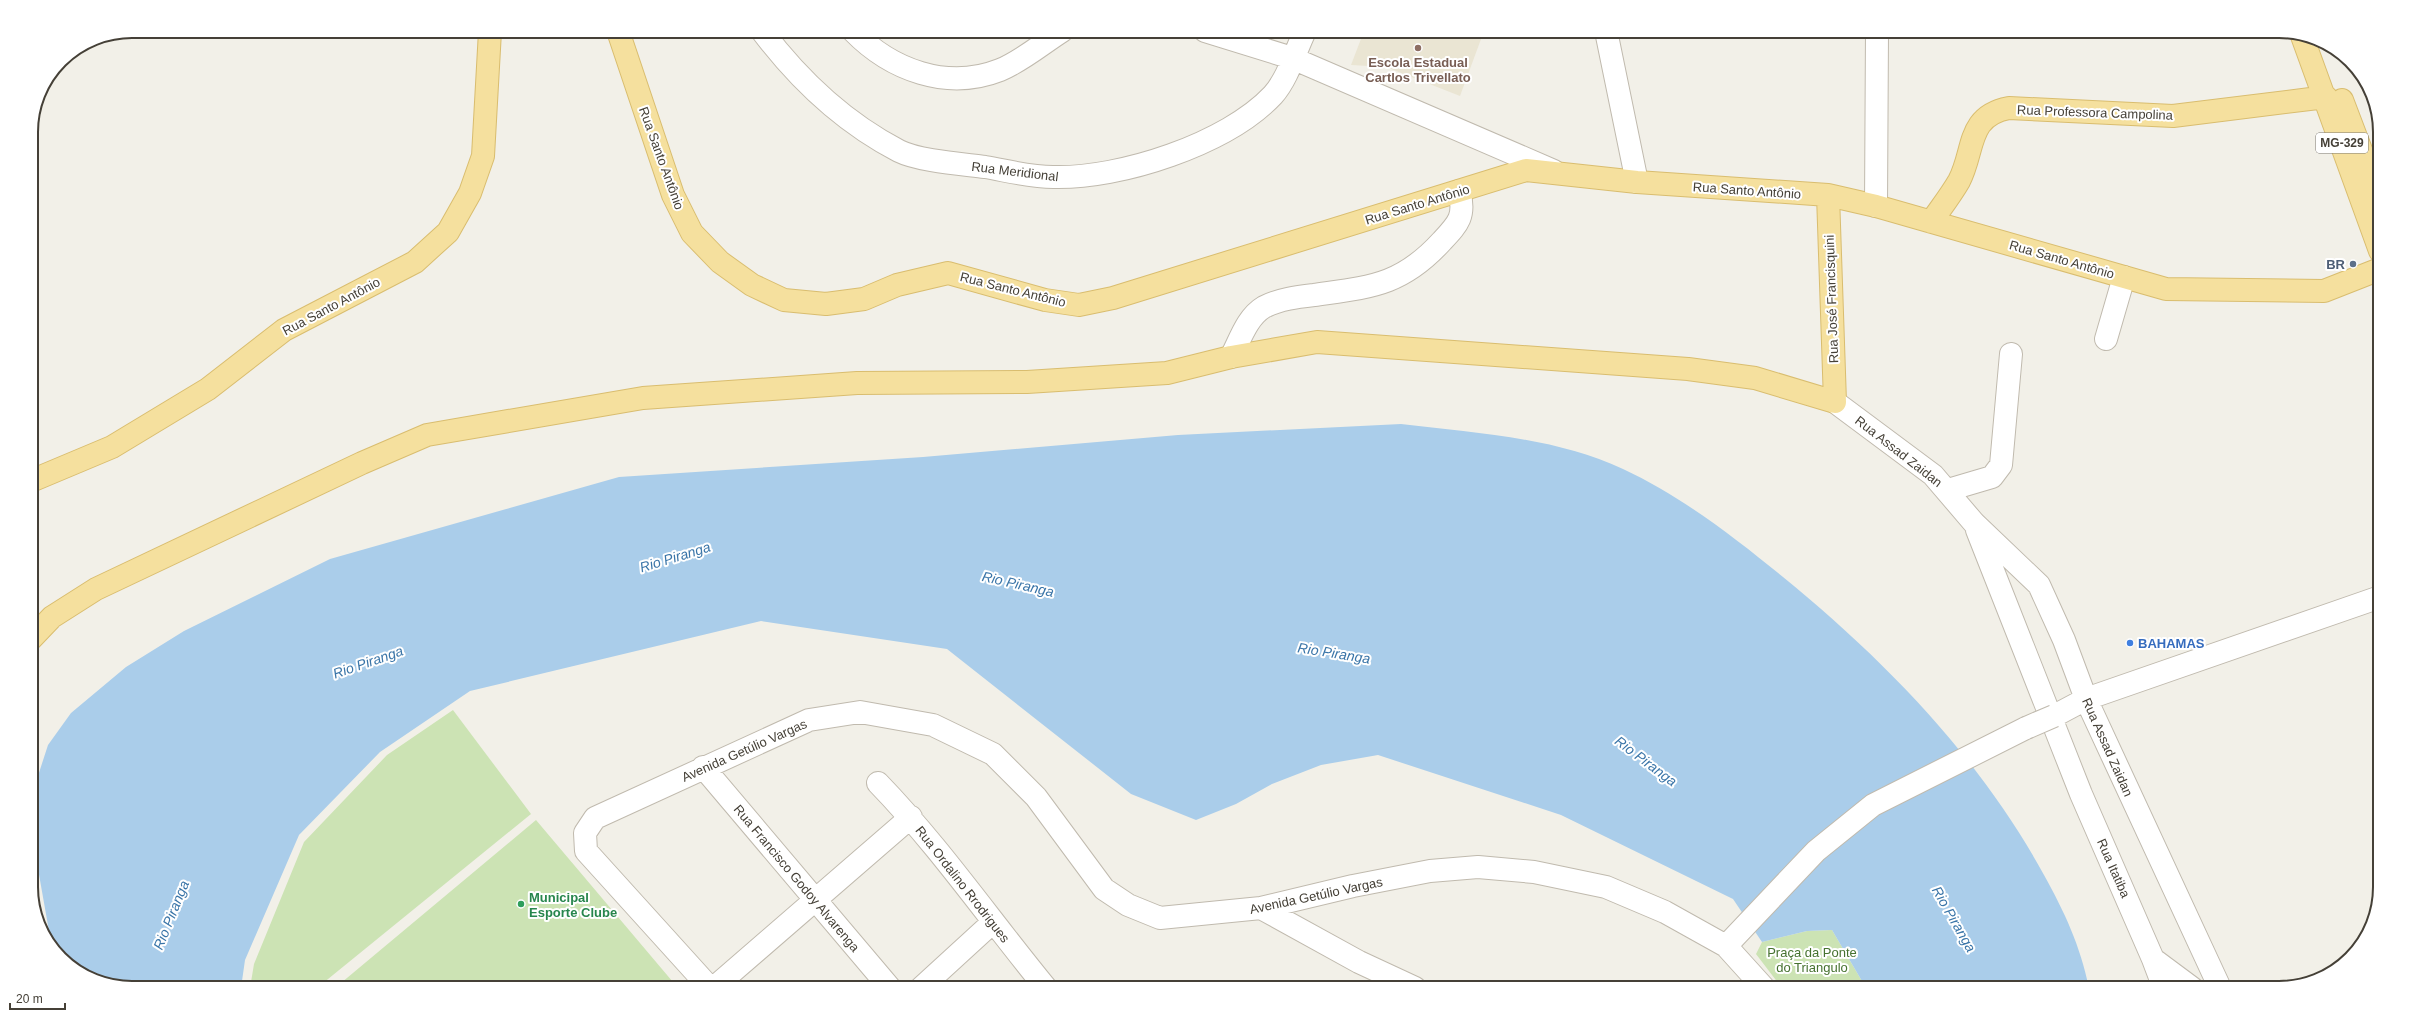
<svg xmlns="http://www.w3.org/2000/svg" width="2411" height="1019" viewBox="0 0 2411 1019" font-family="Arial,sans-serif">
	<style>
		.education { fill: #eae5d3 }
		.green { fill: #cce3b4 }
		.water { fill: #aacdea }
		.lines { fill: none; stroke-linecap: round; stroke-linejoin: round }
		.minor-casing { stroke: #c0baae; stroke-width: 24 }
		.major-casing { stroke: #d9bd6f; stroke-width: 24 }
		.minor { stroke: #fff; stroke-width: 22 }
		.major { stroke: #f5e09e; stroke-width: 22 }
		.minor-bridge-casing { stroke: #c0baae; stroke-width: 24; stroke-linecap: butt }
		.minor-bridge { stroke: #fff; stroke-width: 22 }
		.education-dot { fill: #8d6e63; stroke: #fff; stroke-width: 1.5 }
		.service-dot { fill: #5c6f8a; stroke: #fff; stroke-width: 1.5 }
		.shop-dot { fill: #3f7fe0; stroke: #fff; stroke-width: 1.5 }
		.leisure-dot { fill: #2e9e5b; stroke: #fff; stroke-width: 1.5 }
		.labels { text-anchor: middle; stroke-width: 4; stroke-linejoin: round; paint-order: stroke }
		.shield { fill: #fff; stroke: #7d7973; stroke-width: 1 }
		.shield-label { font-size: 12px; font-weight: bold; fill: #454037 }
		.education-label { font-size: 13px; font-weight: bold; fill: #785e54; stroke: #fff }
		.street-label { font-size: 13px; fill: #454037; stroke: #fff }
		.service-label { font-size: 13px; font-weight: bold; fill: #4e5e75; stroke: #fff; text-anchor: end }
		.shop-label { font-size: 13px; font-weight: bold; fill: #366cbe; stroke: #fff; text-anchor: start }
		.leisure-label { font-size: 13px; font-weight: bold; fill: #27864d; stroke: #fff; text-anchor: start }
		.park-label { font-size: 13px; fill: #467230; stroke: #fff }
		.water-label { font-size: 14px; font-style: italic; fill: #3a75a8; stroke: #fff }
		.rim { fill: none; stroke: #454037; stroke-width: 2 }
	</style>
	<rect width="100%" height="100%" fill="#f2f0e8"/>
	<path class="education" d="M1364,31h120l-24,65 -74,-29 -35,-2z"/>
	<path class="green" d="M453,710l78,104 -214,174h-67l4,-24 50,-122 83,-87z
		M536,820l142,168h-343z
		M1832,930l34,58h-84l-26,-34 6,-12 45,-11z"/>
	<path class="water" d="M1401,424c74,9 153,13 222,45 58,27 111,68 160,108 103,84 197,181 261,298 21,38 36,70 45,113h-223l-34,-58 -25,1 -45,11 -29,-43 -172,-84 -183,-60 -57,10 -49,19 -36,20 -40,16 -65,-26 -184,-145 -186,-28 -291,70 -90,61 -81,83 -54,125 -4,28h-109l-38,-8 -42,-32 -17,-96 1,-70 12,-37 23,-32 55,-46 58,-36 146,-72 289,-82 304,-20 255,-22z"/>
	<g class="lines">
		<g class="minor-casing">
			<path id="minor" d="M762,31c37,49 83,92 137,120 20,10 63,13 86,16 23,4 46,10 68,10 67,2 174,-33 220,-82 15,-17 22,-43 32,-64
				M853,31c38,39 94,60 147,39 22,-9 43,-27 62,-39
				M1205,31l87,27 262,113
				M1606,31l31,151
				M1876,206l1,-175
				M2106,339l18,-62
				M1231,357c9,-17 16,-40 33,-50 16,-8 33,-10 50,-12 56,-8 87,-9 128,-54 16,-17 24,-25 17,-50
				M1835,402l98,73 41,48 65,62 25,55 22,59 134,289
				M1948,490l44,-13 9,-12 10,-111
				M1977,530l104,264 72,165 11,29
				M2054,716l32,-17 294,-102
				M703,767l187,221
				M878,783c61,63 112,137 168,205
				M1261,908l98,54 56,26
				M1726,946l90,-95 57,-46 153,-77
				M2153,959l39,29
				M710,988l-124,-137 -1,-18 10,-15 214,-98 51,-8 73,13 60,29 43,43 68,92 24,16 32,13 101,-10 92,-22 77,-15 48,-4 56,5 72,15 59,25 61,34 38,42
				M711,988l6,-3 194,-168
				M921,988l71,-65"/>
		</g>
		<g class="major-casing">
			<path id="major" d="M618,31l55,164 19,38 28,29 32,23 32,15 42,4 38,-5 33,-14 51,-12 97,27 34,5 34,-7 413,-128 111,12 191,13 48,11 290,83 158,2 56,-22
				M2302,36l78,215
				M2342,100l38,100
				M1931,222c9,-13 20,-27 28,-41 16,-30 7,-65 50,-73l164,8 153,-19
				M31,481l81,-34 96,-58 76,-59 131,-68 33,-30 22,-39 13,-37 7,-125
				M31,639l21,-22 44,-28 266,-126 65,-28 216,-37 214,-15 170,-1 140,-9 64,-16 86,-15 371,27 67,9 80,24 -7,-207"/>
		</g>
		<use href="#minor" class="minor"/>
		<use href="#major" class="major"/>
		<g class="minor-bridge-casing">
			<path id="minor-bridge" d="M2026,728l28,-12"/>
		</g>
		<use href="#minor-bridge" class="minor-bridge"/>
	</g>
	<circle class="education-dot" cx="1418" cy="48" r="4"/>
	<circle class="service-dot" cx="2353" cy="264" r="4"/>
	<circle class="shop-dot" cx="2130" cy="643" r="4"/>
	<circle class="leisure-dot" cx="521" cy="904" r="4"/>
	<g class="labels">
		<rect class="shield" x="2316" y="133" width="52" height="20" rx="3"/>
		<g class="shield-label">
			<text x="2342" y="147">MG-329</text>
		</g>
		<g class="education-label">
			<text x="1418" y="67">Escola Estadual<tspan x="1418" dy="15">Cartlos Trivellato</tspan></text>
		</g>
		<g class="street-label">
			<text transform="translate(2095 112) rotate(2)" y="5">Rua Professora Campolina</text>
			<text transform="translate(662 158) rotate(70)" y="5">Rua Santo Antônio</text>
			<text transform="translate(1015 171) rotate(7)" y="5">Rua Meridional</text>
			<text transform="translate(1747 190) rotate(4)" y="5">Rua Santo Antônio</text>
			<text transform="translate(1417 204) rotate(-17)" y="5">Rua Santo Antônio</text>
			<text transform="translate(2062 259) rotate(16)" y="5">Rua Santo Antônio</text>
			<text transform="translate(1013 289) rotate(14)" y="5">Rua Santo Antônio</text>
			<text transform="translate(1831 299) rotate(-92)" y="5">Rua José Francisquini</text>
			<text transform="translate(331 306) rotate(-28)" y="5">Rua Santo Antônio</text>
			<text transform="translate(1899 451) rotate(38)" y="5">Rua Assad Zaidan</text>
			<text transform="translate(2108 747) rotate(66)" y="5">Rua Assad Zaidan</text>
			<text transform="translate(744 750) rotate(-24)" y="5">Avenida Getúlio Vargas</text>
			<text transform="translate(2114 868) rotate(66)" y="5">Rua Itatiba</text>
			<text transform="translate(797 878) rotate(50)" y="5">Rua Francisco Godoy Alvarenga</text>
			<text transform="translate(963 884) rotate(52)" y="5">Rua Ordalino Rrodrigues</text>
			<text transform="translate(1316 895) rotate(-12)" y="5">Avenida Getúlio Vargas</text>
		</g>
		<g class="service-label">
			<text x="2345" y="269">BR</text>
		</g>
		<g class="shop-label">
			<text x="2138" y="648">BAHAMAS</text>
		</g>
		<g class="leisure-label">
			<text x="529" y="902">Municipal<tspan x="529" dy="15">Esporte Clube</tspan></text>
		</g>
		<g class="park-label">
			<text x="1812" y="957">Praça da Ponte<tspan x="1812" dy="15">do Triangulo</tspan></text>
		</g>
		<g class="water-label">
			<text transform="translate(675 557) rotate(-17)" y="5">Rio Piranga</text>
			<text transform="translate(1018 584) rotate(13)" y="5">Rio Piranga</text>
			<text transform="translate(1334 653) rotate(9)" y="5">Rio Piranga</text>
			<text transform="translate(368 662) rotate(-19)" y="5">Rio Piranga</text>
			<text transform="translate(1646 761) rotate(37)" y="5">Rio Piranga</text>
			<text transform="translate(171 915) rotate(-68)" y="5">Rio Piranga</text>
			<text transform="translate(1954 919) rotate(60)" y="5">Rio Piranga</text>
		</g>
	</g>
	<path d="M0 0H2411V1019H0ZM132 38H2279A94 94 0 0 1 2373 132V887A94 94 0 0 1 2279 981H132A94 94 0 0 1 38 887V132A94 94 0 0 1 132 38Z" fill="#fff" fill-rule="evenodd"/>
	<path class="rim" d="M132 38H2279A94 94 0 0 1 2373 132V887A94 94 0 0 1 2279 981H132A94 94 0 0 1 38 887V132A94 94 0 0 1 132 38Z"/>
	<path d="M10 1003v6h55v-6" fill="none" stroke="#454037" stroke-width="2"/>
	<text x="16" y="1003" font-size="12" fill="#454037" stroke="#ffffff" stroke-width="3" paint-order="stroke">20 m</text>
</svg>
